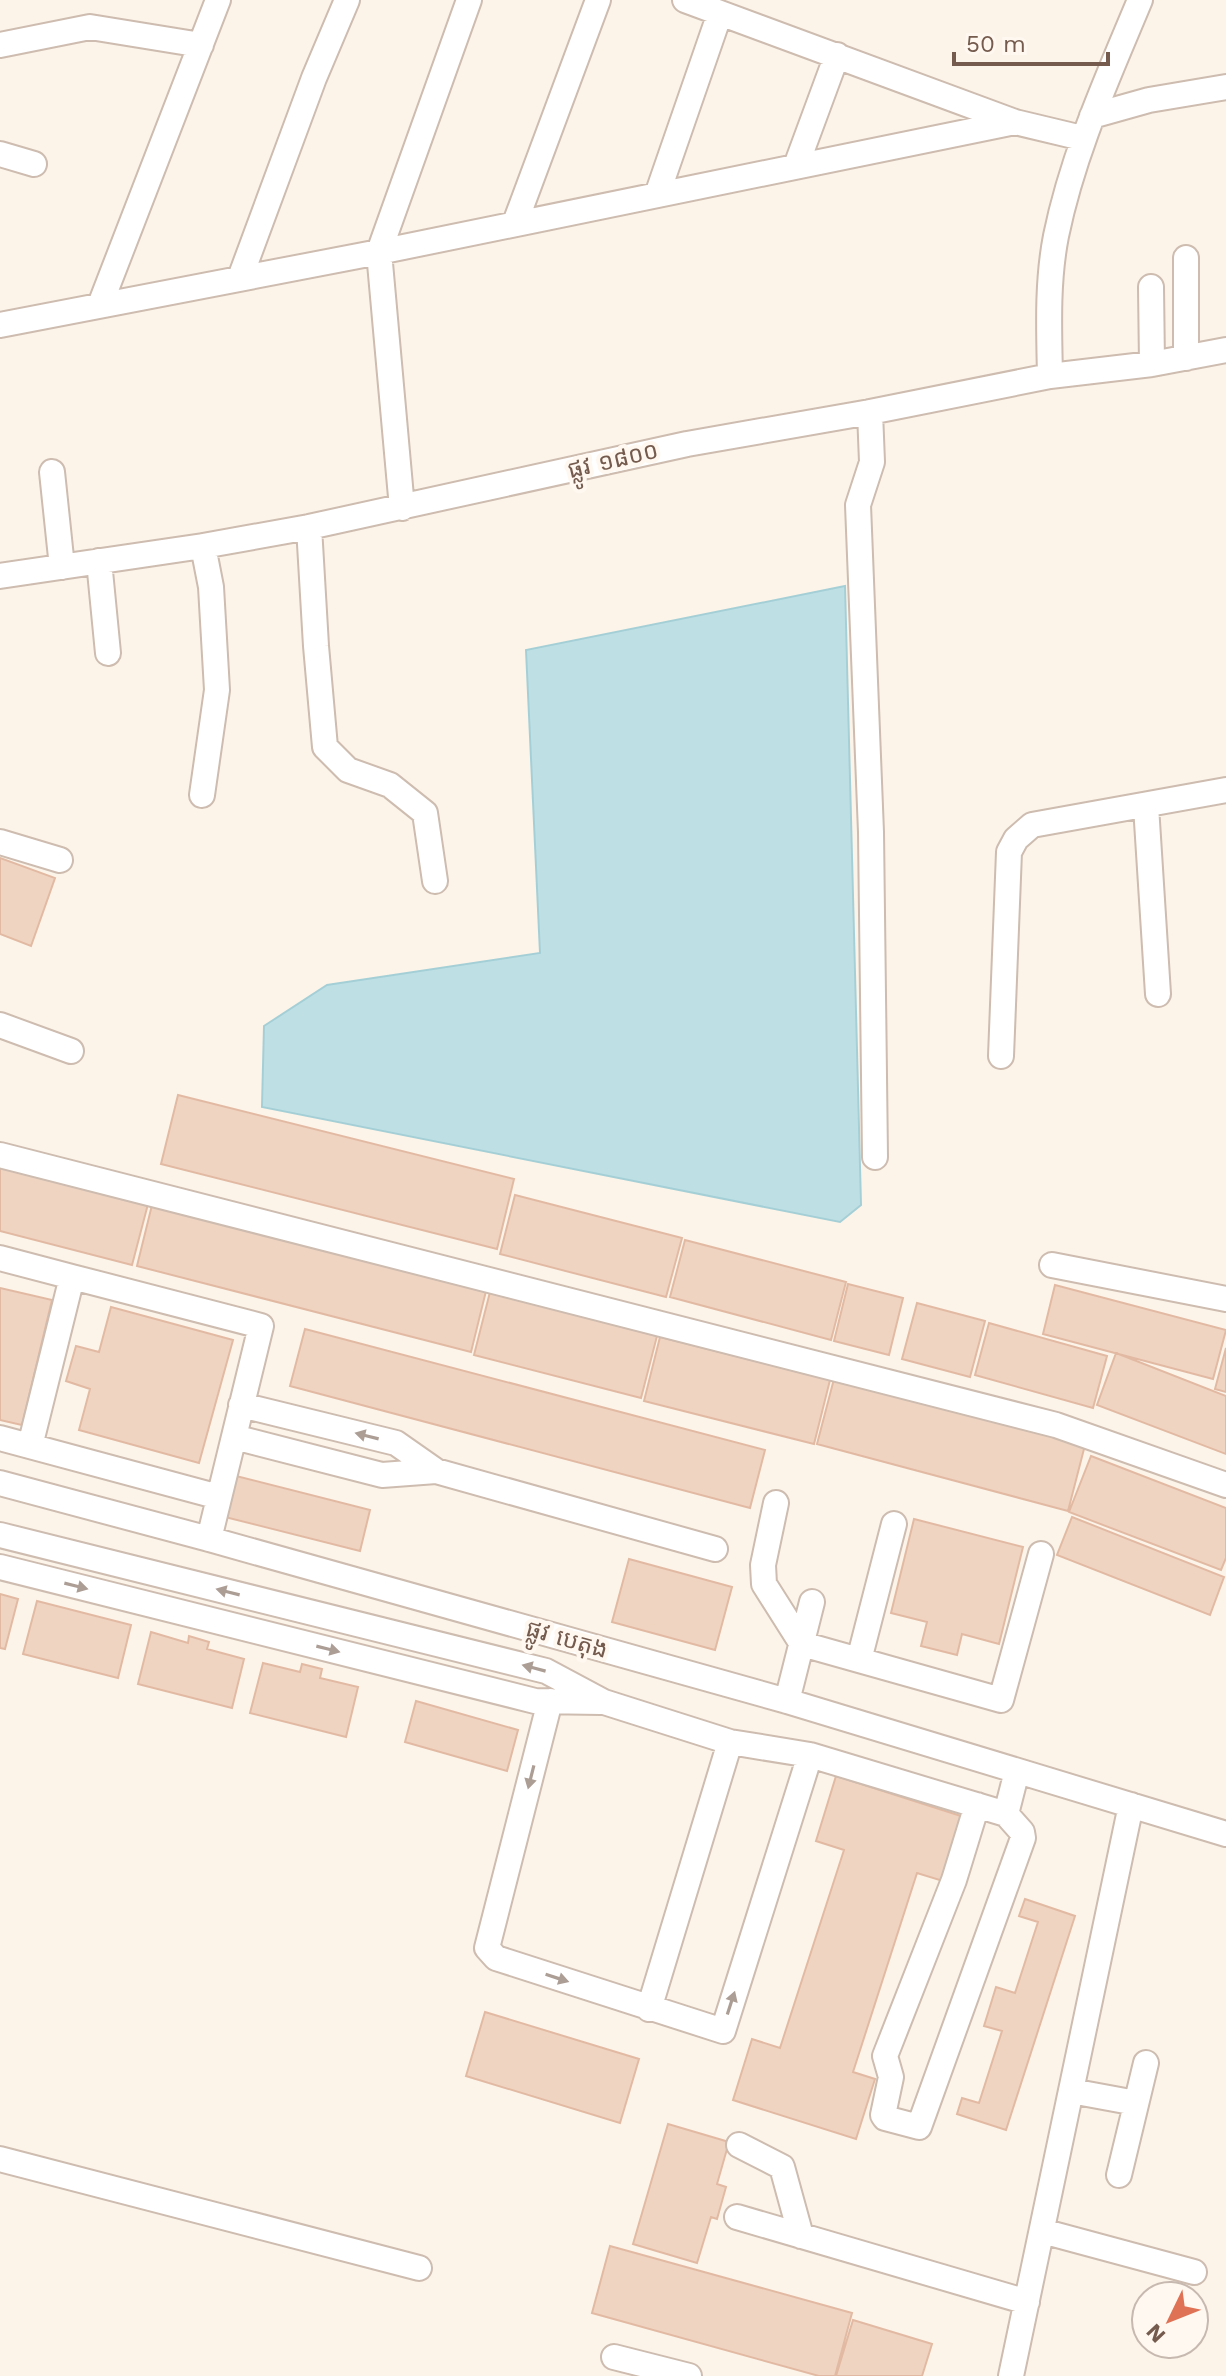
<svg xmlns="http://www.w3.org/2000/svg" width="1226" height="2376" viewBox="0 0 1226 2376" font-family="'Work Sans','Noto Sans Khmer',sans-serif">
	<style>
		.water { fill: #bee0e5; stroke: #a5cfd6; stroke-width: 2 }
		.building { fill: #f0d4c2; stroke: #e2baa3; stroke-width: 2 }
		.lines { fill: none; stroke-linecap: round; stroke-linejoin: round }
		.minor-casing { stroke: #cdbcaf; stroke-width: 28 }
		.minor { stroke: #fff; stroke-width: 24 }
		.oneway { fill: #ac9d95 }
		.labels { text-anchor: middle; stroke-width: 8; stroke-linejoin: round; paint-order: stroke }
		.street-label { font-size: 24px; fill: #755b4e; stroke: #fef8f0 }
	</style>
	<rect width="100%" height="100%" fill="#fcf4e9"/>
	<path class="water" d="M845,586l16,619 -21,17 -578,-115 2,-81 63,-41 213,-32 -14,-303z"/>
	<path class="building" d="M0,858l55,20 -24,68 -31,-12z
		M178,1095l336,84 -17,70 -336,-85z
		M0,1165l148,39 -16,61 -132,-34z
		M515,1195l167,43 -16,59 -166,-43z
		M152,1205l334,86 -15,61 -334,-86z
		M685,1240l161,42 -15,58 -161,-43z
		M848,1284l55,14 -14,57 -55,-14z
		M1055,1285l171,45 -13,49 -170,-45z
		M0,1288l52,12 -30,125 -22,-5z
		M490,1292l167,44 -16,62 -167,-43z
		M917,1303l68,18 -15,56 -68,-18z
		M111,1307l122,33 -34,123 -120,-33 11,-41 -24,-8 10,-35 23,6z
		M989,1323l118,33 -14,52 -118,-33z
		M305,1329l460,121 -15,58 -460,-122z
		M660,1337l170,43 -16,64 -170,-43z
		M1226,1348v44l-11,-3z
		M1116,1353l110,43v58l-129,-49z
		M834,1379l251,66 -17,66 -251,-67z
		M1091,1456l135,52v50l-5,12 -152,-58z
		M236,1476l134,34 -10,41 -135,-34z
		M1072,1517l152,60 -14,38 -153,-60z
		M914,1519l109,28 -24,97 -37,-10 -5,21 -36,-9 6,-24 -36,-9z
		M629,1559l103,28 -17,63 -103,-28z
		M0,1594l18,5 -13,50 -5,-1z
		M37,1601l94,24 -13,53 -95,-24z
		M151,1632l37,11 1,-7 20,6 -2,7 37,10 -12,49 -94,-24z
		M263,1663l37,9 2,-8 20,5 -2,9 38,9 -12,50 -96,-24z
		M416,1701l102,29 -11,41 -102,-29z
		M836,1776l128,41 -21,64 -26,-8 -64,199 22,7 -19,60 -123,-39 19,-61 28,9 64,-198 -28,-9z
		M1025,1899l50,17 -69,214 -49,-16 5,-16 17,5 23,-72 -18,-5 12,-39 19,6 23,-71 -19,-6z
		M485,2012l154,47 -19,64 -154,-47z
		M668,2124l61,18 -12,42 9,3 -9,32 -6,-2 -14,46 -64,-19z
		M610,2246l242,67 -17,63h-16l-227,-63z
		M853,2320l79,24 -10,32h-86z"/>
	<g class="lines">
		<g class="minor-casing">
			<path id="minor" d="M685,0l330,122 67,16
				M0,45l90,-18 111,18
				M1092,116l57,-16 77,-13
				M0,154l34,10
				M796,166l41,-111
				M657,195l63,-182
				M515,223l83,-223
				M1186,258v100
				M240,278l74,-200 33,-78
				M1151,287l1,77
				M100,305l118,-305
				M0,325l379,-73 636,-130
				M1050,376c-1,-47 -3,-94 6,-140 17,-83 52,-159 84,-236
				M870,412l2,50 -14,43 13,327 4,325
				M52,472l10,95
				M402,508l-23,-256 90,-252
				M309,527l7,119 9,101 23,23 42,15 35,28 10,68
				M99,561l9,92
				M0,576l203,-30 106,-19 378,-83 183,-32 180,-36 102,-12 74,-14
				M202,795l15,-105 -6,-103 -8,-41
				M1146,806l12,188
				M0,842l60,18
				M0,1025l71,26
				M1001,1056l8,-204 7,-13 16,-14 194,-35
				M0,1155l1056,270 170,60
				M0,1258l72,19 -42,169
				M1052,1265l174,34
				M72,1277l189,49 -52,213
				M241,1405l155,38 40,28 279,78
				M234,1437l148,38 54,-4
				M0,1438l219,59
				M0,1483l209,56 578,162 439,133
				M776,1503l-13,62 1,19 38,60 199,56 40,-146
				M0,1535l546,136 58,31 126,40 80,13 196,59 11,-43
				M0,1567l535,134 66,1
				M859,1660l35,-136
				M550,1701l-63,247 9,10 227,73 87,-276
				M787,1701l25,-99
				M977,1805l-23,75 -69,176 6,21 -8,38 2,3 34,9 104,-289 -1,-6 -16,-18
				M649,2009l81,-267
				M1071,2091l65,12
				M739,2145l43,22 19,69
				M0,2159l419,109
				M1119,2175l27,-112
				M737,2217l290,85
				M1042,2231l152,41
				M614,2357l75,19
				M1011,2376l120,-571"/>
		</g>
		<use href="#minor" class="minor"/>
	</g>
	<defs><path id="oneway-solid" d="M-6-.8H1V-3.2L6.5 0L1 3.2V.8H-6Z" transform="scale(2)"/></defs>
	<g class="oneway">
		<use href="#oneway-solid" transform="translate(367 1436) rotate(-166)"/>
		<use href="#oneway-solid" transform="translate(76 1586) rotate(14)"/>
		<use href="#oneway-solid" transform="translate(228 1592) rotate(-166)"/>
		<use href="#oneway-solid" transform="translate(328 1649) rotate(14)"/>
		<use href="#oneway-solid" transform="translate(534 1668) rotate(-165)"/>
		<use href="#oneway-solid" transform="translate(531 1777) rotate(104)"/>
		<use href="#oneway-solid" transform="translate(557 1978) rotate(18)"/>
		<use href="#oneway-solid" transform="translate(731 2003) rotate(-72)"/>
	</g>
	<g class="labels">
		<g class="street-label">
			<text transform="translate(613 460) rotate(-13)" y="8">ផ្លូវ ១៨០០</text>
			<text transform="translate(567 1639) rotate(16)" y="8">ផ្លូវ បេតុង</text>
		</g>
	</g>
	<g transform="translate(1170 2320) rotate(227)"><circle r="38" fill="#fef8f0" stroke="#c7b9af" stroke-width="2"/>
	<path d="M0-6L14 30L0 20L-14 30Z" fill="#df7255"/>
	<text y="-12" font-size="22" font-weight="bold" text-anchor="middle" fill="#755b4e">N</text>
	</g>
	<path d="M954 52v12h154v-12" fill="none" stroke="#755b4e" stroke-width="4"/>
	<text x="966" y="52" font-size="24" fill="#755b4e" stroke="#fef8f0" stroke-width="6" paint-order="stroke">50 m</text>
</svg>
